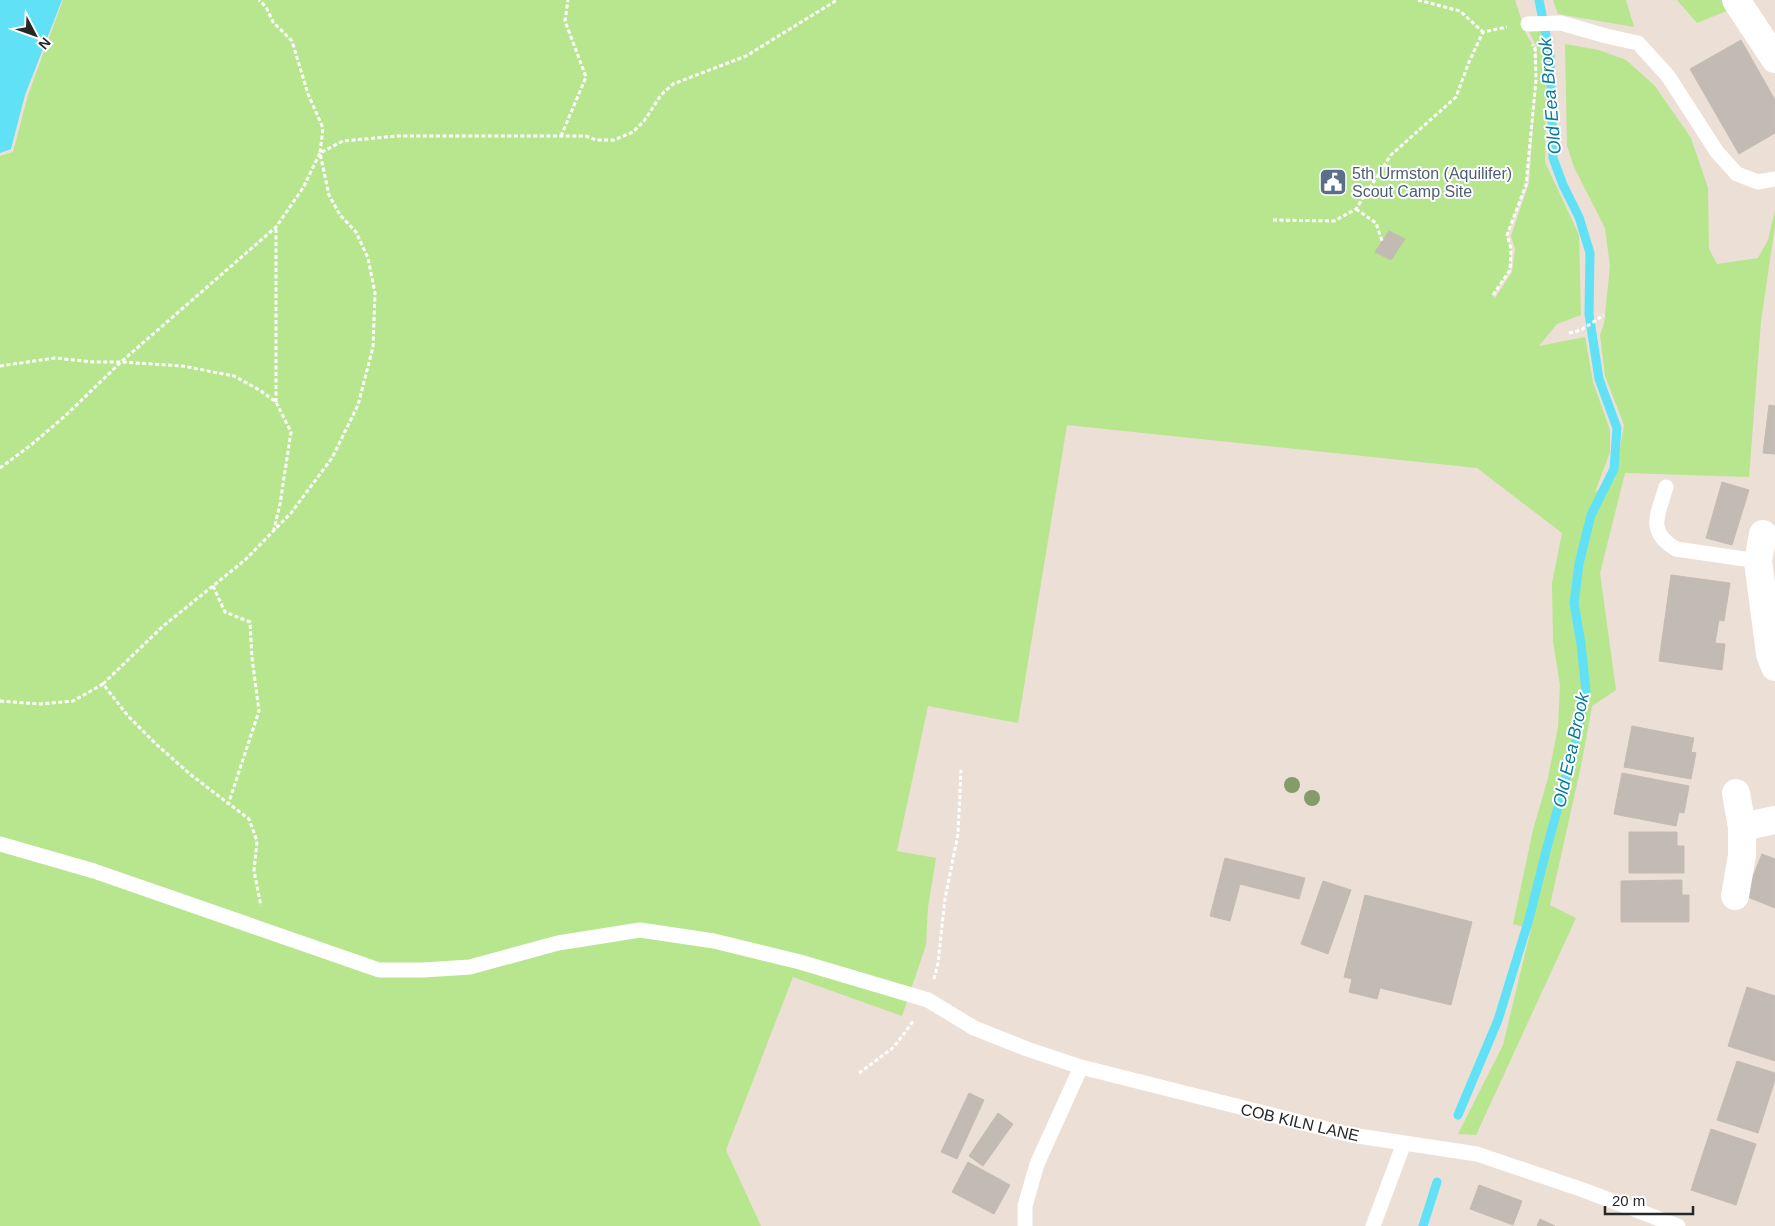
<svg xmlns="http://www.w3.org/2000/svg" width="1775" height="1226" viewBox="0 0 1775 1226" font-family="Arial,sans-serif">
	<style>
		.green { fill: #b7e68e; fill-rule: evenodd }
		.water { fill: #60e1f6 }
		.lines { fill: none; stroke-linecap: round; stroke-linejoin: round }
		.stream { stroke: #60e1f6; stroke-width: 9 }
		.building { fill: #c2bbb3; stroke: #c6bbb0 }
		.path { stroke: #fff; stroke-width: 3; stroke-dasharray: 4 2.5; stroke-linecap: butt }
		.service { stroke: #fff; stroke-width: 15 }
		.minor { stroke: #fff; stroke-width: 28 }
		.tree { fill: #849c6b }
		.labels { text-anchor: middle; stroke-width: 4; stroke-linejoin: round; paint-order: stroke }
		.service-label { font-size: 16px; fill: #4e5e75; stroke: #fff; text-anchor: start }
		.street-label { font-size: 16px; fill: #272727; stroke: #fff }
		.water-label { font-size: 18px; font-style: italic; fill: #057c9c; stroke: #fff }
	</style>
	<rect width="100%" height="100%" fill="#ebdfd6"/>
	<path class="green" d="M63,0h1452l11,34 9,15 1,28 1,-30 -11,-21 15,1 5,27 -1,108 34,73 2,80 -24,9 -18,22 46,-9 8,45 17,48v22l-15,40 20,-13 9,-54 -19,-49 -5,-41 4,-11 6,-58 -5,-38 -31,-61 -7,-21 -2,-102 34,6 27,10 29,26 36,52 17,50 1,61 8,15 41,-6 10,-18 7,-30v16l-14,95 -12,156 -124,-4 -25,100 16,117 -24,16 -11,60 -31,139 26,13 -100,217 -18,-1 45,-89 28,-116 -18,-5 20,-94 15,-52 10,-51 2,-42 -7,-44 -1,-58 10,-50 -85,-65 -410,-43 -49,298 -90,-17 -31,145 39,7 -8,49 -2,38 -24,71 -109,-39 -67,173 35,76h-761v-1070l13,-4 15,-57zM1536,81l-7,102 -18,53 4,13 -3,23 -17,26 -2,-3 17,-25 1,-21 -4,-14 19,-50z
		M1553,0h73l8,27 -76,-13z
		M1677,0h45l7,10 -32,13z"/>
	<path class="water" d="M0,0h62l-37,95 -14,54 -11,4z"/>
	<g class="lines">
		<path class="stream" d="M1458,1115l40,-95 31,-101 17,-68 29,-106 11,-54 -5,-47 -7,-41 5,-39 12,-49 23,-46 3,-41 -18,-49 -10,-65 1,-61 -11,-36 -16,-32 -10,-27 -3,-103 -11,-55
			M1423,1226l14,-44"/>
	</g>
	<path class="building" d="M1741,40l34,60v33l-36,21 -49,-85z
		M1389,231l16,8 -14,21 -16,-8z
		M1769,405l6,1v48l-12,-1z
		M1722,482l27,8 -17,55 -26,-7z
		M1671,575l59,8 -6,38 -5,-1 -4,23 10,1 -3,26 -63,-9z
		M1632,726l62,12 -3,14 5,1 -5,26 -67,-12z
		M1622,773l67,13 -5,27 -5,-1 -3,14 -62,-12z
		M1629,832h48v14h7v27h-55z
		M1762,854l13,5v49l-30,-12z
		M1225,858l80,20 -6,21 -59,-15 -10,37 -20,-5z
		M1682,880v15h7v27h-68v-41z
		M1323,881l28,9 -23,64 -27,-10z
		M1365,895l107,27 -21,83 -71,-17 -3,11 -28,-7 3,-13 -8,-2z
		M1747,987l28,9v65l-47,-15z
		M1737,1061l38,12v7l-17,53 -41,-13z
		M969,1093l15,7 -27,59 -16,-7z
		M998,1113l15,11 -30,42 -14,-10z
		M1711,1129l45,15 -20,61 -45,-15z
		M968,1162l42,23 -16,29 -42,-22z
		M1479,1185l43,16 -9,24 -43,-16z
		M1540,1219l15,7h-18z"/>
	<g class="lines">
		<path class="path" d="M1418,0l42,11 23,21
			M561,136l25,-59 -21,-56 3,-21
			M1356,209l20,14 6,18
			M1273,220l61,1 22,-12 35,-54 65,-58 13,-35 14,-30 24,-5
			M1493,295l17,-25 1,-21 -4,-14 19,-50 10,-105 -1,-31 -3,-4
			M1569,333l12,-3 23,-15
			M0,366l55,-8 38,4h28l62,4 51,10 27,15 15,11 15,30 -11,72 -6,25
			M276,402v-175
			M0,468l31,-23 34,-29 56,-54 155,-135 27,-39 17,-35 23,-12 54,-5h189l10,4h18l19,-8 11,-11 17,-26 12,-11 73,-28 91,-56
			M213,586l12,26 25,10 2,36 7,53 -31,94
			M103,684l59,-57 83,-67 46,-47 41,-55 26,-53 15,-58 2,-54 -7,-35 -12,-26 -16,-17 -11,-20 -9,-42 3,-25 -15,-34 -16,-53 -19,-19 -7,-15 -7,-7
			M0,701l41,3 32,-3 30,-17 25,32 28,28 35,31 58,44 8,22 -3,30 7,35
			M934,979l4,-16 7,-64 13,-65 3,-64
			M859,1073l35,-26 20,-27"/>
		<path class="service" d="M1528,24l33,-1 45,13 32,7 30,33 49,76 20,22 21,8 17,-3
			M1666,487c-8,28 -20,44 10,62l82,12
			M0,844l94,27 285,99h44l47,-3 88,-24 82,-13 74,11 86,21 128,38 46,28 53,21 54,18 270,68 126,19 109,37 92,35
			M1025,1226v-20l12,-42 44,-97
			M1373,1226l31,-83"/>
		<path class="minor" d="M1736,0l39,59
			M1763,534l-5,27 12,93 5,13
			M1742,827l33,-7
			M1735,896l7,-41v-28l-6,-34"/>
	</g>
	<g class="tree">
		<circle cx="1292" cy="785" r="8"/>
		<circle cx="1312" cy="798" r="8"/>
	</g>
	<defs>
		<g id="civic-square" transform="scale(1.4375)"><rect x="-9" y="-9" width="18" height="18" rx="4" fill="#5c6f8a" stroke="#fff"/><path d="M-.6-6.5H3V-4.5H.6V-3L4-1V1h2V6H-6V1h2V-1L-.6-3ZM-1.2 2.5V6h2.4V2.5Z" fill="#fff"/></g>
	</defs>
	<g fill-rule="evenodd">
		<use href="#civic-square" x="1333" y="182"/>
	</g>
	<g class="labels">
		<g class="service-label">
			<text x="1352" y="179">5th Urmston (Aquilifer)<tspan x="1352" dy="18">Scout Camp Site</tspan></text>
		</g>
		<g class="street-label">
			<text transform="translate(1300 1122) rotate(13)" y="6">COB KILN LANE</text>
		</g>
		<g class="water-label">
			<text transform="translate(1550 96) rotate(-95)" y="6">Old Eea Brook</text>
			<text transform="translate(1571 750) rotate(-78)" y="6">Old Eea Brook</text>
		</g>
	</g>
	<g transform="translate(35 35) rotate(131)" stroke="#ffffff" stroke-width="4" paint-order="stroke">
	<path d="M0-4L9 19L0 12L-9 19Z" fill="#272727"/>
	<text y="-8" font-size="14" font-weight="bold" text-anchor="middle" fill="#272727">N</text>
	</g>
	<path d="M1605 1206v8h88v-8" fill="none" stroke="#272727" stroke-width="2.5"/>
	<text x="1612" y="1206" font-size="15" fill="#272727" stroke="#ffffff" stroke-width="4" paint-order="stroke">20 m</text>
</svg>
